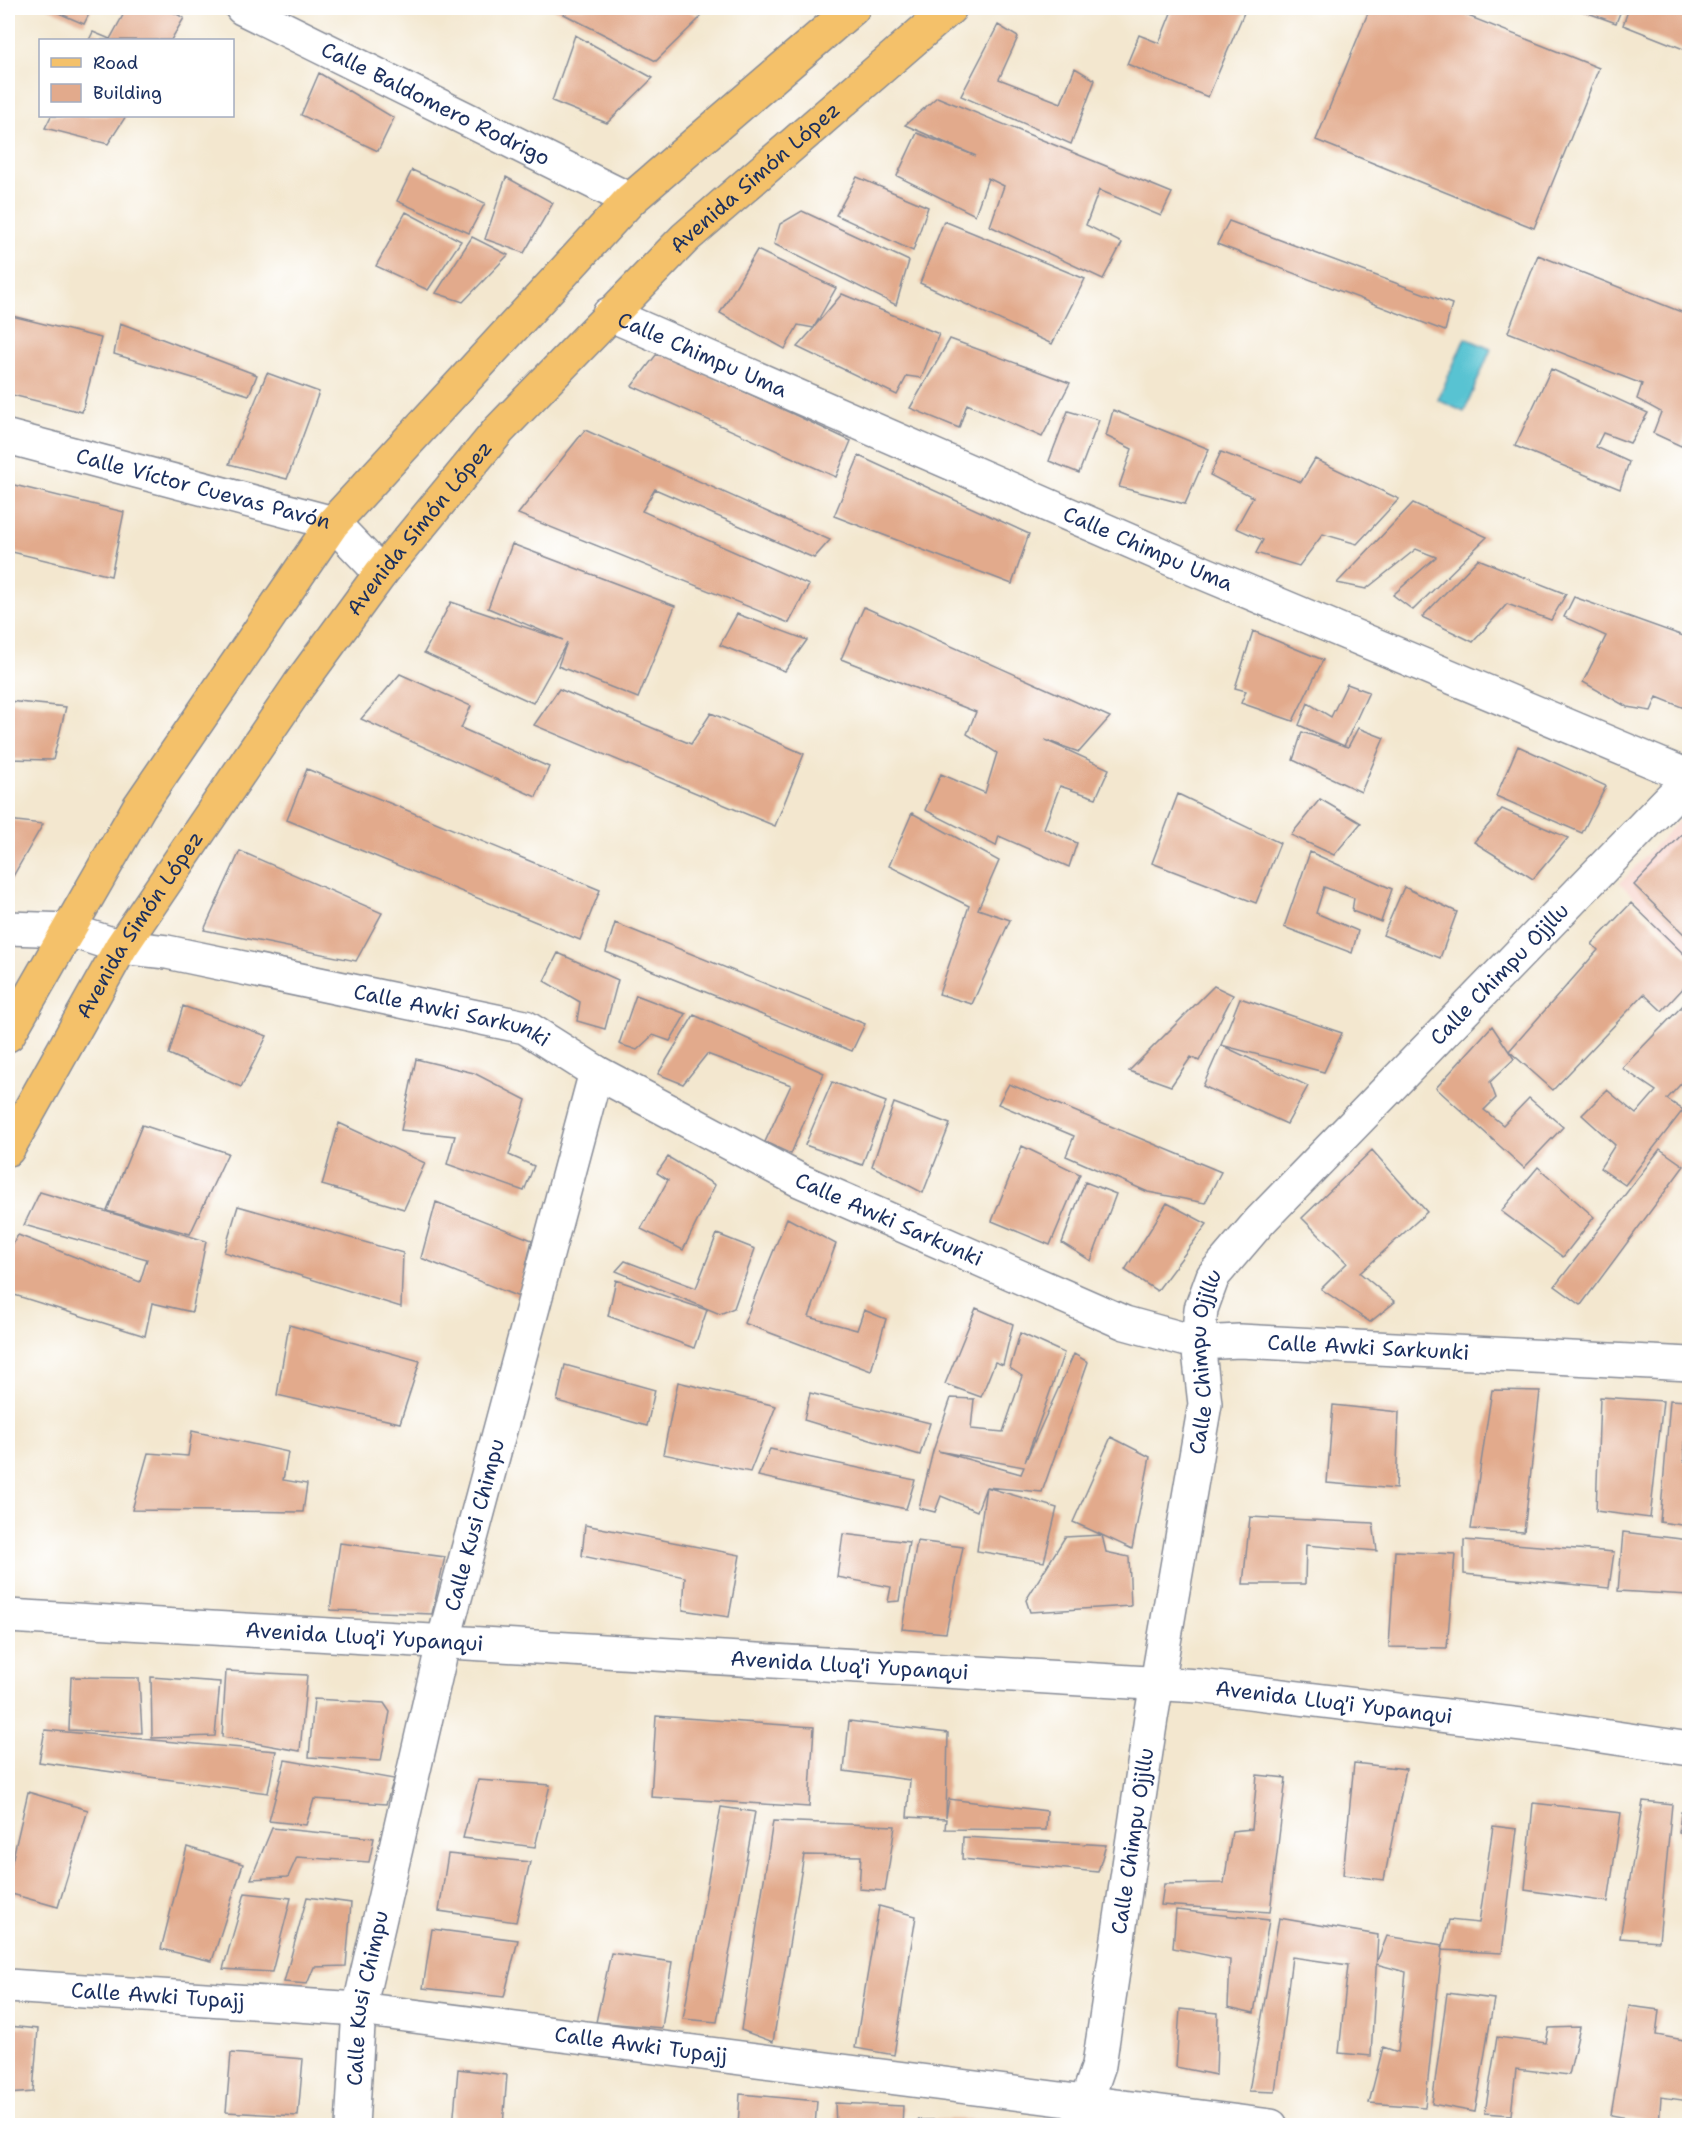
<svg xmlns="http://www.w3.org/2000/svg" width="1697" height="2133" viewBox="0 0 1697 2133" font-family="'Shantell Sans',sans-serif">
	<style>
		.built { fill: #f7d1c9 }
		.water { fill: #58c3d2; stroke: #3a7998; stroke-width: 1.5 }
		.building { fill: #e2aa8c; fill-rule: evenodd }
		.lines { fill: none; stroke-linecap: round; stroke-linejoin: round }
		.minor-casing { stroke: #878b96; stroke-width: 36 }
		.major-casing { stroke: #878b96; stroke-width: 36 }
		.minor { stroke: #fff; stroke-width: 33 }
		.major { stroke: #f4c16a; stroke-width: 33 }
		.labels { text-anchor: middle; stroke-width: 6; stroke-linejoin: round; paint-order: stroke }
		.street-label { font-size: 21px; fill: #1b2f5e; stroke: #fff }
	</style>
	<rect width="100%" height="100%" fill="#fff"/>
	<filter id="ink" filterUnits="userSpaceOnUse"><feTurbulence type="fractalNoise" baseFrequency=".0167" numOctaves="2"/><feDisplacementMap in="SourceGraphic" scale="12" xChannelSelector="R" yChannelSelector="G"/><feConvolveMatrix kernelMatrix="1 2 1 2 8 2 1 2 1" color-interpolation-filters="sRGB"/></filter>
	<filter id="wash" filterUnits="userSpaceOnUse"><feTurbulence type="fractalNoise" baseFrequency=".008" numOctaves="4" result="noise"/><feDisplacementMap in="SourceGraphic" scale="24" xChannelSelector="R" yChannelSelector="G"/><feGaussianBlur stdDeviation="1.35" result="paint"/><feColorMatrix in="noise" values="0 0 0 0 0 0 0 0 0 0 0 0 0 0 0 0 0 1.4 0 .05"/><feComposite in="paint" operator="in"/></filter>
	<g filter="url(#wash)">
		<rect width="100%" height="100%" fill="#f3e7cf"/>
		<path class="built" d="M1689,812v142l-69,-71 66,-70z"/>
		<path class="water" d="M1465,338l26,11 -27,63 -26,-12z"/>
		<g id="blocks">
			<path class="building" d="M47,8h45l-8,16z
				M127,8h39l18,10 -13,22h-82l4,-8 17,7z
				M552,8h131l18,9 -45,44z
				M1173,8h73l-38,89 -81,-33 12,-29 20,8z
				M1370,8h78l151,60 -65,160 -218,-88z
				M1574,8h48l-6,15z
				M1629,8h60v32l-3,10 -63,-25z
				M998,25l20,12 -19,42 62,24 14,-35 20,12 -24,64 -110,-48z
				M575,35l78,43 -46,45 -55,-22z
				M319,73l75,45 -16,33 -77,-36z
				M937,97l235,96 -11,23 -62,-26 -13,35 36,18 -19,36 -113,-53 14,-40 -16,-8 -13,37 -78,-39 20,-43 59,23 -71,-31z
				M51,116h75l-18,28 -63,-16z
				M412,170l73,33 -16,30 -72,-32z
				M506,177l47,26 -29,50 -39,-14z
				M857,177l71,30 -15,44 -77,-36z
				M802,211l107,50 -13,44 -122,-61 6,-20z
				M406,212l55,29 -33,49 -52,-24z
				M944,221l141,58 -33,65 -132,-61z
				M1229,221l223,83 -7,27 -228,-87z
				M472,237l36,18 -45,47 -27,-9z
				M757,250l79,38 -22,39 28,-33 97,40 -18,44 -14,-2 -10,19 -100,-48 17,-19 -16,-3 -13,24 -65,-36z
				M1538,255l151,60v111l-8,20 -28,-13 8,-21 -24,-13 5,-15 -134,-52z
				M8,315l93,23 -19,74 -74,-18z
				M120,323l137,52 -8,20 -135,-41z
				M950,339l120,44 -28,54 -75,-33 -8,24 -49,-20z
				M656,355l14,2 181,84 -15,36 -204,-91z
				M1551,369l97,44 -18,30 -27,-10 -7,14 33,15 -9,27 -105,-43z
				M267,373l52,19 -32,87 -58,-15z
				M1113,410l96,39 -24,55 -66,-17 13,-38 -26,-13z
				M1068,411l31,9 -20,53 -30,-12z
				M585,430l245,110 -16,18 -159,-69 -13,22 167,74 -20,38 -271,-109z
				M1221,452l80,30 14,-23 84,40 -42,45 -34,-10 -24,32 -43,-13 7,-13 -27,-12 17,-31 -43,-22z
				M859,456l170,78 -17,50 -178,-68z
				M10,484l114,28 -13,64 -103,-25v-55z
				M1413,503l74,34 -74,73 -20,-15 43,-38 -20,-8 -50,40 -29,-6z
				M512,544l163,62 -37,92 -80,-32 9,-24 -34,61 -109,-50 27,-51 112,38 -75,-32z
				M1478,559l88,35 -15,26 -44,-16 -34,38 -51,-25z
				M1574,597l115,41v72l-32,-13 -6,14 -24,-4 -44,-25 23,-46 -42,-19z
				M864,607l246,110 -31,35 -34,-12 64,29 -13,29 -36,-12 -16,42 33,15 -8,24 -70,-31 -3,10 -71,-36 16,-36 44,19 12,-40 -30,-19 9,-22 -135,-53z
				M737,614l70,26 -22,31 -65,-26z
				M1253,631l70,29 -30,61 -52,-18 5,-12 -11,-3z
				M400,674l71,32 -10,22 88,39 -13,30 -175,-78z
				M1347,684l22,8 -25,54 -45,-21 9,-22 23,14z
				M559,689l132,55 20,-31 93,41 -29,72 -241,-101z
				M8,701l58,6 -13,53 -45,-1z
				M1358,728l26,10 -23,54 -68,-32 9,-28 46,15z
				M1518,746l88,40 -24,47 -86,-37z
				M307,769l293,121 -20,50 -293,-120z
				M1178,794l102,49 -24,60 -104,-40z
				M1320,799l41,24 -27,32 -43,-20z
				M1502,809l66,29 -35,41 -59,-37z
				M912,813l87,48 -21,48 32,11 -38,84 -33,-10 30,-88 -80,-40z
				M8,820l35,4 -35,61z
				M1689,827v112l-55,-54z
				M240,851l142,62 -26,48 -152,-31z
				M1310,852l82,37 -11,33 -29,-11 2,-13 -30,-11 -8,26 42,18 -6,22 -68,-26z
				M1404,887l53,25 -17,46 -57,-23z
				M1631,903l58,56v23l-27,29 -18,-17 -91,96 -44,-39 89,-101 -6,-6z
				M615,923l250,101 -13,27 -246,-99z
				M558,953l60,27 -13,49 -28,-8 3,-19 -36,-21z
				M1214,986l19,9 -34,66 -8,-4 -20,29 -42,-15z
				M636,995l50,19 -16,27 -17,-6 -16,15 -18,-6z
				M1240,998l102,35 -18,39 -103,-27z
				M1689,999v76l-22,24 16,11 -58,75 -25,-17 15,-23 -33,-30 25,-25 29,24 20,-23 -34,-23z
				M183,1006l84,30 -26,51 -72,-33z
				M694,1015l130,58 -33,81 -26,-12 26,-57 -84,-31 -24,30 -25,-10z
				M1492,1026l22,33 -24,23 6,16 -12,12 19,15 26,-27 34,29 -39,41 -88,-80z
				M1221,1045l87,41 -21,38 -84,-38z
				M416,1059l58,14 52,27 -17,55 25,11 -10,25 -77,-27 8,-28 -54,-6z
				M832,1082l54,20 -24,63 -57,-20z
				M1009,1084l212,88 -16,31 -57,-11 -82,-36 8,-20 -76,-32z
				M894,1103l56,21 -27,69 -51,-27z
				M339,1123l86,40 -21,46 -82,-24z
				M142,1125l86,28 -38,81 -83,-23z
				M1022,1146l58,28 -30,71 -58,-24z
				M1660,1149l24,17 -103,139 -26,-19z
				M1372,1150l55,62 -67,61 35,29 -25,20 -49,-33 26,-26 -45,-45z
				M668,1157l47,28 -32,65 -42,-21 27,-49 -11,-7z
				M1538,1167l56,50 -31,40 -62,-46z
				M1085,1182l31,12 -25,67 -29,-18z
				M40,1192l166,49 -14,71 -40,-9 -7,33 -137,-43v-42l10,-16 122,47 7,-23 -123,-34z
				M436,1202l96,38 -13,57 -98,-39z
				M1167,1203l40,21 -50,67 -32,-21z
				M238,1206l165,47 -2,54 -177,-55z
				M787,1218l49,26 -27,73 48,13 7,-20 22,9 -15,52 -127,-48z
				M717,1234l38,15 -21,59 -14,6 -104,-43 9,-10 71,27z
				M616,1280l91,30 -13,38 -86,-32z
				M976,1308l37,16 -10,41 -8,-3 -14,35 -36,-13z
				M289,1325l131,36 -20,62 -123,-28z
				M1020,1333l44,20 -39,109 49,-108 14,8 -46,130 -56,-5 71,21 -13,54 -67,-11 9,-64 -9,24 -36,-15 -6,16 -16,-4 14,-57 18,-53 23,1 -3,30 32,3 19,-56 -12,-8zM938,1451l86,16 -3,7z
				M565,1365l90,25 -8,36 -90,-25z
				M678,1382l98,24 -26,66 -87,-18z
				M1492,1390l48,1 -16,141 -53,-3z
				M810,1393l120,30 -10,32 -116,-35z
				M1600,1397l63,4 -13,117 -54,-7z
				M1670,1400l16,1 -2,61 5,1v63l-29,-4z
				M1333,1405l66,7 -3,77 -69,-6z
				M192,1431l96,21 -5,28 24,4 -4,28 -171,-2 16,-57 40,3z
				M1111,1437l39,20 -18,92 -30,-14 4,17 23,5 2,49 -101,6 -4,-12 39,-63 37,-2 -29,-13z
				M770,1449l145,31 -9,29 -148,-33z
				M1250,1517l123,6 4,28 -71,-6 -1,39h-62z
				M585,1525l155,30 -11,62 -46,-7 2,-33 -103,-21z
				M1623,1532l66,8v55l-71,-4z
				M843,1534l66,8 -10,59 -11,1 3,-15 -54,-10z
				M1464,1540l150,12 -5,36 -145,-14z
				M917,1541l46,6 -17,86 -44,-4z
				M340,1543l105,14 -13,57 -102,-4z
				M1395,1551l60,3 -8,94 -58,-1z
				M226,1671l81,4 -7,76 -78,-14z
				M71,1677l68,1 3,55 -73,-3z
				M151,1677l69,5 -5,54 -63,2z
				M314,1699l70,4 6,9 -9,49 -72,-4z
				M656,1716l158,11 -5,80 -158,-10z
				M849,1721l99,12 -2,84 3,-18 98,12 -1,19 -101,-1 1,-10 -39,-2 3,-37 -66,-9z
				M45,1730l162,15 69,6 -8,42 -229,-31z
				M285,1760l109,19 -8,25 -72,-5 -8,26 -37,-4z
				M1354,1763l52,6 -22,111 -41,-5z
				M1257,1775l29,3 -16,134 -109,-7 3,-21 60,-1 8,-52 20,-2z
				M478,1780l72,5 -15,62 -72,-9z
				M28,1792l60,18 -30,97 -50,-14v-14z
				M1643,1801l29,3 -13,137 -39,-3z
				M1533,1803l88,10 -13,89 -83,-12z
				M721,1807l34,5 -38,210 -34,-3z
				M1681,1812l8,1v23l-10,-3z
				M773,1821l122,5 -10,65 -26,-2 2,-33 -57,-1 -31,187 -32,-12z
				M1493,1826l24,3 -15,124 -60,-3 -17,157 -56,-4 14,-56 15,5 8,-80 -30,-8 11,-28 55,9v5l7,-30 30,3z
				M272,1828l102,10 -5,24 -72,-5 -9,20 -37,2z
				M963,1837l143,8 -8,27 -136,-13z
				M187,1847l56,17 -31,97 -51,-12z
				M448,1854l82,8 -14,60 -77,-11z
				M245,1893l46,5 -19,74 -49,-3z
				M307,1897l44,6 -5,63 -32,1 -7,17 -23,-2z
				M879,1906l37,10 -22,139 -39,-7z
				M1176,1910l93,10 -15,93 -26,-6 2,-47 -57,-12z
				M1279,1918l99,17 -7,121 -32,-3 9,-88 -56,-8 -17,135 -26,-1z
				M432,1929l86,11 -14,57 -81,-9z
				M611,1953l61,9 -10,66 -66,-6z
				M1447,1993l47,6 -19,113 -43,-8z
				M1629,2006l30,4 -3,25 33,6v60l-28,-4 -2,27 -48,-9z
				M1180,2009l38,4 -2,62 -40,-8z
				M8,2026l30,3 -5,63 -25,2z
				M1580,2027l-11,48 -53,-6 -5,46 -26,-2 12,-76 49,6 3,-15z
				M231,2053l72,6 -5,57 -72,-4z
				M458,2069l49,6 -4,51h-50z
				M740,2094l77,7 -2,25h-77z
				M835,2103l68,3 -1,20h-66z
				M1009,2119v7h-92l1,-6z"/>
		</g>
	</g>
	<g filter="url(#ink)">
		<use href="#blocks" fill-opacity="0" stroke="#878b96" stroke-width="1.5"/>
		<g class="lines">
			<g class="minor-casing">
				<g id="minor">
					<path id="s1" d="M242,8l388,192"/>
					<path id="s2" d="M609,314l592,258 489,205"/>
					<path id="s3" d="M8,437l325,86 48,50"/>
					<path id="s4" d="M8,928l61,2 52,17 46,5 358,75 71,45 203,108 326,143 73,20 42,-2 450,23"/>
					<path id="s5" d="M8,1616l1191,70 356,43 135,20"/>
					<path id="s6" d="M8,1986l351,23 912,117"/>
					<path id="s7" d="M352,2126l7,-117 85,-370 152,-567"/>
					<path id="s8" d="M1078,2126l21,-61 52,-347 54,-314 -7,-61 3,-34 12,-33 47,-55 430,-443"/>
				</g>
			</g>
			<g class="major-casing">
				<g id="major">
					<path d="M8,1035l131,-228 194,-284 297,-323 223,-192"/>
					<path id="s9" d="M8,1149l113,-202 178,-262 82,-112 118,-143 186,-192 265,-230"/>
				</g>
			</g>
			<use href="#minor" class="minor"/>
			<use href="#major" class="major"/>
		</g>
	</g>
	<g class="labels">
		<g class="street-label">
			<text dy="7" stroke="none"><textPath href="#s1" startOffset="216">Calle Baldomero Rodrigo</textPath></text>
			<text dy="7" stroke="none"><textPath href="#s9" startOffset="1232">Avenida Simón López</textPath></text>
			<text dy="7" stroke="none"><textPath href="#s2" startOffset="102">Calle Chimpu Uma</textPath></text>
			<text dy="7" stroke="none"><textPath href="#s3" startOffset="202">Calle Víctor Cuevas Pavón</textPath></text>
			<text dy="7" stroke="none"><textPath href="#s9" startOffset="746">Avenida Simón López</textPath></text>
			<text dy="7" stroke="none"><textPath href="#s2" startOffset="588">Calle Chimpu Uma</textPath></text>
			<text dy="7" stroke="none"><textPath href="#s9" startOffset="260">Avenida Simón López</textPath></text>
			<text dy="7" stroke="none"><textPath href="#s8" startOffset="1281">Calle Chimpu Ojjllu</textPath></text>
			<text dy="7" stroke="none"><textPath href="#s4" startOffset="454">Calle Awki Sarkunki</textPath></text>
			<text dy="7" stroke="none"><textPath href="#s4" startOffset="940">Calle Awki Sarkunki</textPath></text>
			<text dy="7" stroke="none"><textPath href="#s4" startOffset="1444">Calle Awki Sarkunki</textPath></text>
			<text dy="7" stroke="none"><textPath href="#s8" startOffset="777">Calle Chimpu Ojjllu</textPath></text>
			<text dy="7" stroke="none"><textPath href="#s7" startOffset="615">Calle Kusi Chimpu</textPath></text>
			<text dy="7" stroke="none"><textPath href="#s5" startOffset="357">Avenida Lluq'i Yupanqui</textPath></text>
			<text dy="7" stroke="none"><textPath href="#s5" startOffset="843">Avenida Lluq'i Yupanqui</textPath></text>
			<text dy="7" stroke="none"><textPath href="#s5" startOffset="1329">Avenida Lluq'i Yupanqui</textPath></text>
			<text dy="7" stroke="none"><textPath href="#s8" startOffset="291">Calle Chimpu Ojjllu</textPath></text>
			<text dy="7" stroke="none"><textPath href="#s6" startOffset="150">Calle Awki Tupajj</textPath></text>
			<text dy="7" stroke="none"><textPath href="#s7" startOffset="129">Calle Kusi Chimpu</textPath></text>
			<text dy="7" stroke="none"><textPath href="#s6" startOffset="636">Calle Awki Tupajj</textPath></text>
		</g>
	</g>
	<rect width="1697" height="2133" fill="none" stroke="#fff" stroke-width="30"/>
	<rect x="39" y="39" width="195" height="78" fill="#ffffff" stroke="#a4acbf" stroke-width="1.5"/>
	<rect x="51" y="58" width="30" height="9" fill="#f4c16a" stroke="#a4acbf" stroke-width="1.5"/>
	<text x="93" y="69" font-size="18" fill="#1b2f5e">Road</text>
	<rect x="51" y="84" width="30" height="18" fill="#e2aa8c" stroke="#a4acbf" stroke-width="1.5"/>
	<text x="93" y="99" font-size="18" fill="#1b2f5e">Building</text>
</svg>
